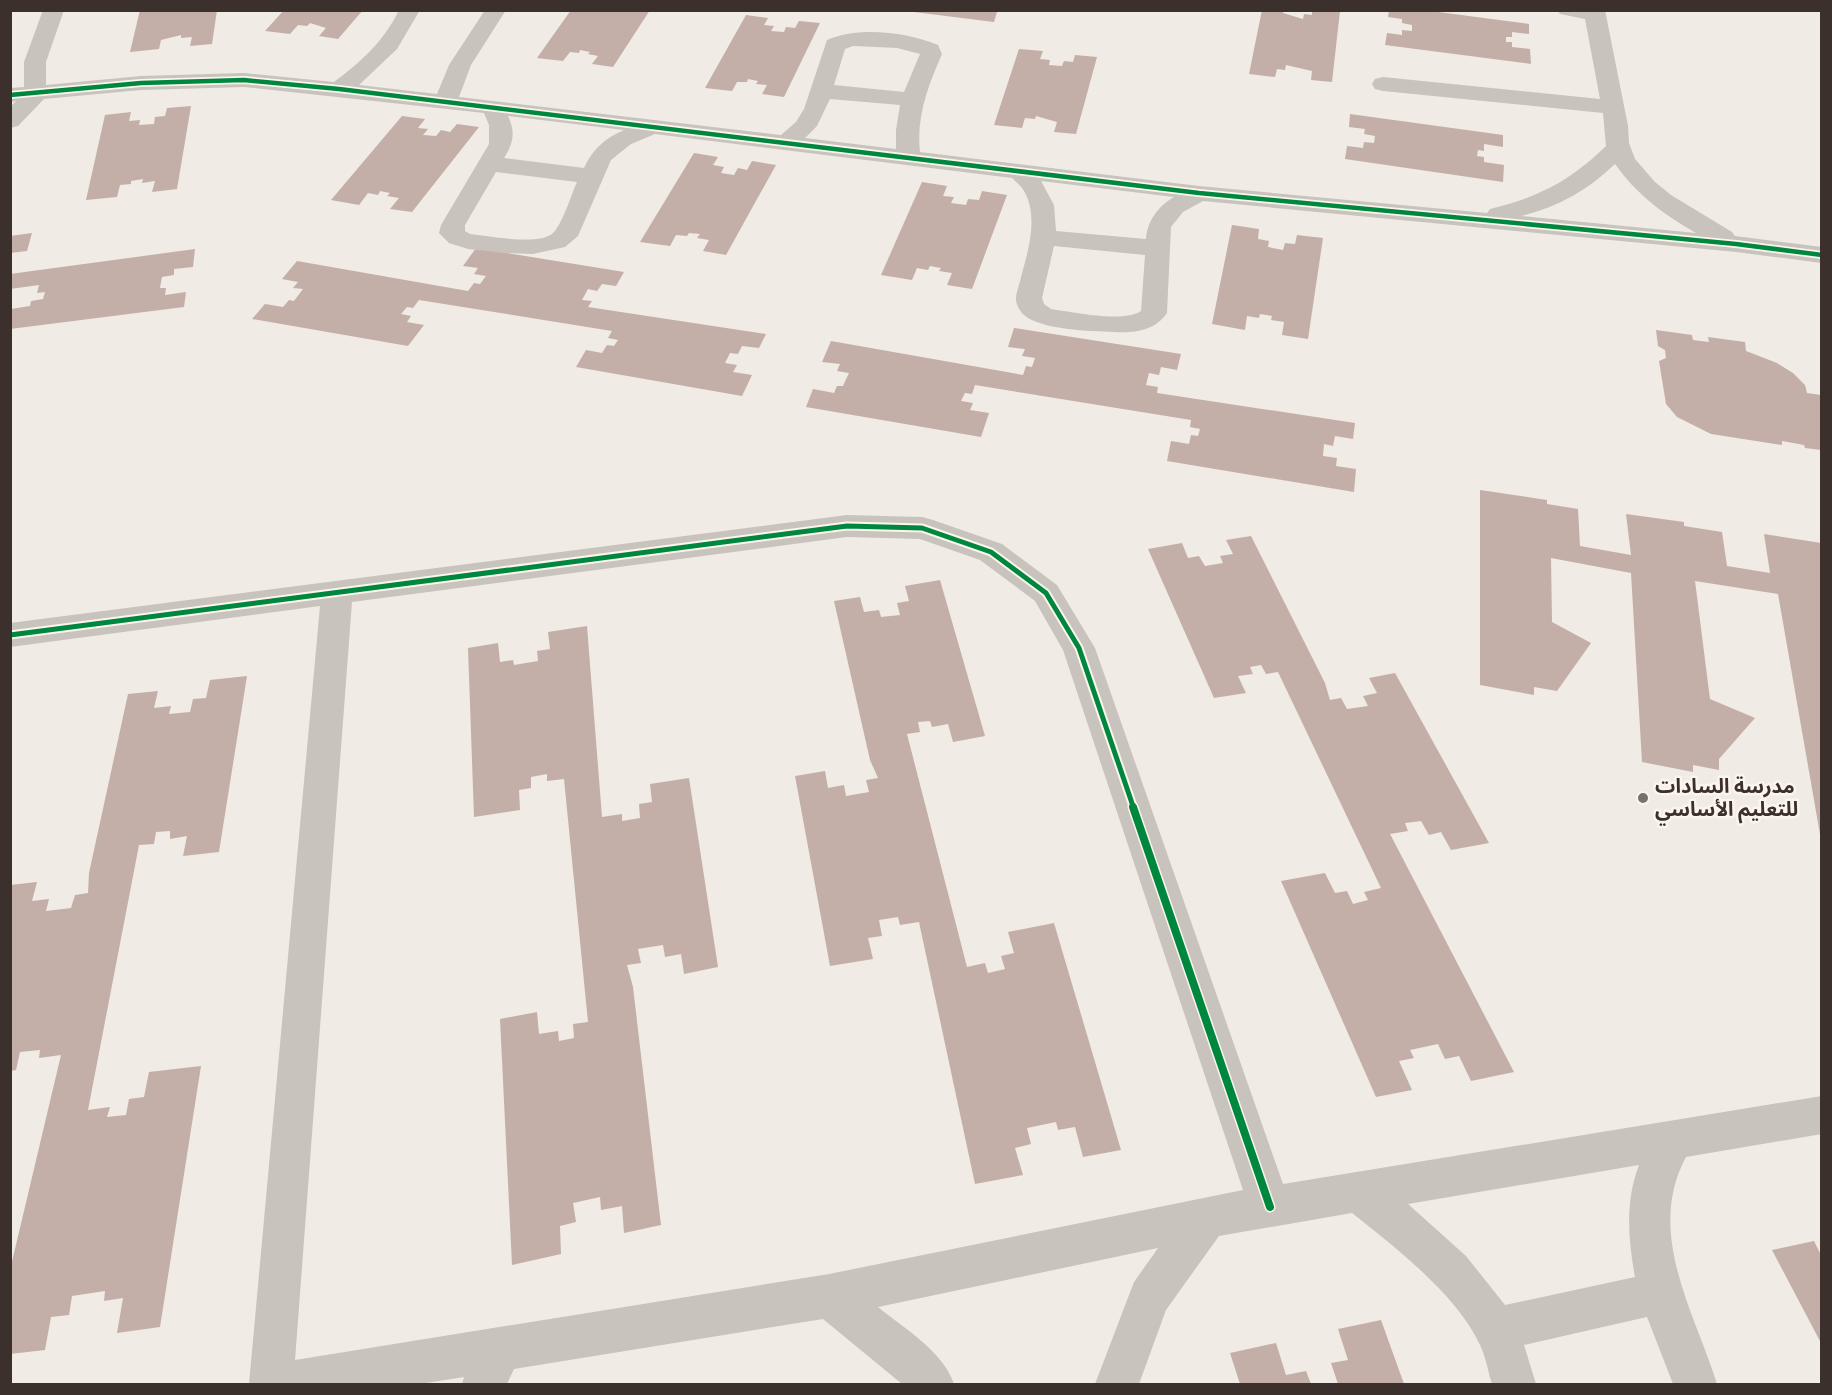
<svg xmlns="http://www.w3.org/2000/svg" width="1832" height="1395" viewBox="0 0 1832 1395" font-family="Cabin,'Noto Sans Arabic',sans-serif">
	<style>
		.building { fill: #c3afa7 }
		.lines { fill: none; stroke-linecap: round; stroke-linejoin: round }
		.minor { fill: #c9c3be; fill-rule: evenodd }
		.cycleway-far2-casing { stroke: #fbf5ee; stroke-width: 8 }
		.cycleway-far1-casing { stroke: #fbf5ee; stroke-width: 9 }
		.cycleway-casing { stroke: #fbf5ee; stroke-width: 11 }
		.cycleway-far2 { stroke: #00873e; stroke-width: 4.5 }
		.cycleway-far1 { stroke: #00873e; stroke-width: 5 }
		.cycleway { stroke: #00873e; stroke-width: 8 }
		.poi-dot { fill: #7a716c; stroke: #fbf5ee; stroke-width: 2 }
		.labels { text-anchor: middle; stroke-width: 5; stroke-linejoin: round; paint-order: stroke }
		.poi-label { font-size: 20px; font-weight: bold; fill: #3b302b; stroke: #fbf5ee; text-anchor: start }
	</style>
	<rect width="100%" height="100%" fill="#f0ebe5"/>
	<path class="building" d="M140,10h77l-5,34 -22,2 2,-9 -11,1v-3l-20,5 -2,9 -29,3z
		M284,10h79l-25,29 -19,-3 7,-8 -16,-5 -3,3 -9,-1 -8,9 -25,-3z
		M571,10h79l-37,57 -21,-3 6,-8 -10,-2 2,-2 -10,-2 -1,3 -9,-1 -7,9 -26,-3z
		M898,10h87l12,2 -3,10z
		M1262,10h21v3l20,6 1,-5 8,1v-5l28,1 -8,71 -21,-2 1,-9 -26,-6 -1,5 -8,-1 -2,8 -26,-3z
		M1389,10h34l106,14v10l-17,-2v5h-6v5h6v5l18,2 1,15 -146,-19 2,-12 15,2v-5l10,1v-6l-10,-2v-4l-14,-2z
		M746,15l22,3 -4,7 10,1 -3,5 13,1 2,-5 9,1 4,-7 21,2 -36,74 -22,-3 5,-9 -11,-1 2,-3 -10,-2 -1,3h-10l-5,9 -27,-3z
		M1019,49l24,2 -3,8 10,1 -1,5 13,1 2,-5 9,1 2,-7 22,2 -21,77 -22,-2 3,-10 -21,-6 -1,3 -10,-1 -3,10 -28,-3z
		M191,106l-14,83 -25,3 3,-11 -13,2 1,-4 -12,2v3l-11,1 -3,12 -31,3 19,-85 26,-3 -2,9 11,-1 -1,5 15,-1 1,-7 10,-1 2,-8z
		M1350,114l153,21v12l-19,-3v7l-6,-1 -1,6 7,1v5l20,3 -1,17 -158,-23 2,-13 16,2 1,-6 10,1 1,-7 -11,-2 1,-5 -16,-2z
		M402,116l23,3 -7,9 10,1 -5,6 13,1 5,-6 9,2 7,-8 22,3 -67,85 -22,-3 9,-11 -12,-2 3,-3 -10,-2 -2,4 -10,-2 -9,12 -28,-5z
		M694,153l24,4 -5,8 11,2 -3,6 13,2 4,-7 9,2 5,-9 24,4 -50,90 -23,-4 6,-11 -12,-2 3,-4 -11,-1 -2,3 -11,-1 -6,11 -30,-4z
		M922,182l25,4 -4,10 11,1 -3,6 15,2 2,-6 11,1 3,-9 25,4 -35,94 -25,-4 5,-12 -13,-2 2,-3 -11,-2 -2,4 -11,-2 -5,12 -31,-5z
		M1232,225l27,4 -1,10 11,2 -1,6 15,3 2,-7 10,1 2,-9 26,3 -15,101 -26,-4 2,-13 -13,-2 1,-4 -12,-2 -1,4 -12,-2 -2,14 -33,-6z
		M32,233l-5,18 -17,2v-17z
		M476,248l148,24 -8,14 -14,-2 -5,7 -9,-2 -6,11 10,1 -4,6 178,27 -7,14 -17,-2 -4,8 -8,-1 -5,10 12,2 -4,7 19,3 -10,21 -166,-29 10,-17 16,3 5,-8 7,1 4,-6 -10,-2 4,-7 -193,-31 -6,8 -6,-1 -6,7 10,2 -4,6 17,3 -16,21 -156,-27 13,-15 18,3 6,-7 5,1 9,-12 -10,-1 5,-6 -16,-3 15,-18 171,30 6,-8 6,1 6,-8 -12,-2 4,-6 -15,-2z
		M195,249l-2,18 -19,2v6l-12,2 -2,11h6l-1,7 21,-3 -2,15 -174,22 1,-20 19,-3 1,-5 12,-2 2,-7 -8,1 2,-8 -29,4v-15z
		M1014,328l167,26 -4,16 -16,-3 -2,8 -10,-2 -3,12 12,2 -1,6 198,30 -2,16 -18,-3 -2,10 -9,-2 -1,12 14,2 -1,8 20,3 -2,23 -187,-31 4,-20 18,3 2,-9 7,1 2,-7 -10,-2 1,-7 -216,-35 -3,9 -7,-1 -4,8 12,2 -3,7 19,3 -8,24 -175,-30 7,-18 21,4 3,-7h6l6,-13 -12,-2 3,-7 -18,-2 9,-21 192,34 3,-9 6,1 3,-9 -13,-2 3,-7 -17,-2z
		M1656,330l36,5 1,5 16,2 -1,-5 37,5 1,9 31,12 16,10 12,12 2,8 14,2v55l-16,-2 -1,-3 -22,-4v4l-71,-11 -34,-17 -11,-13 -7,-43 7,-3 -1,-8 -7,-4z
		M1480,490l67,10v4l31,5 2,37 51,9 -5,-41 58,8v4l38,6 5,34 43,7 -6,-39 57,9v297l-43,-246 -83,-13 15,118 45,19 -36,41v11l-26,-5v7l-51,-10 -11,-189 -80,-15 1,64 39,21 -34,48 -23,-4v8l-54,-10z
		M1251,536l74,147 5,17 11,-2 6,11 21,-3 -5,-10 14,-3 -8,-15 26,-5 94,170 -38,7 -10,-18 -12,3 -8,-14 -16,2 3,8 -18,3 124,238 -43,9 -12,-25 -14,3 -7,-15 -28,6 4,8 -15,3 13,29 -36,7 -95,-216 44,-8 10,20 12,-2 6,13 15,-4 -4,-8 17,-4 -103,-216 -12,2 -5,-9 -11,2 3,7 -15,2 8,17 -32,5 -66,-149 34,-6 6,15 11,-2 6,10 18,-3 -3,-7 13,-2 -7,-14z
		M940,580l45,156 -32,6 -5,-18 -16,3 -2,-6 -12,1 2,10 -13,2 60,233 18,-4 3,10 17,-4 -4,-13 13,-3 -6,-21 46,-9 67,227 -38,7 -8,-30 -17,3 -2,-8 -29,6 4,16 -16,4 8,27 -48,9 -56,-262 -19,3 -2,-8 -19,3 3,16 -14,2 5,21 -43,7 -35,-190 30,-5 3,17 16,-3 2,11 23,-4 -3,-12 12,-2 -8,-18 -36,-159 26,-4 4,15 15,-2 2,7 19,-2 -3,-12 12,-2 -4,-15z
		M587,626l15,191 20,-3v7l18,-3 -1,-14 13,-2 -2,-18 39,-6 29,189 -34,7 -3,-20 -16,3 -2,-12 -25,4 3,14 -14,2 6,22 28,238 -37,8 -2,-27 -21,4 -1,-13 -27,6 3,19 -16,4 1,28 -49,11 -12,-246 37,-7 2,22 19,-3 1,10 15,-3 -1,-14 15,-2 -24,-243 -17,2v-7l-16,3v11l-12,2 1,20 -46,7 -6,-169 30,-5 2,19 13,-2 1,5 24,-4 -1,-10 13,-2 -2,-17z
		M247,676l-28,176 -36,4 4,-20 -17,3v-8l-14,1 -2,12 -15,1 -51,265 22,-3 -3,10 19,-2 3,-16 15,-2 5,-25 52,-6 -41,261 -43,6 6,-35 -19,3 1,-10 -33,5 -3,19 -18,2 -6,33 -35,4v-84l51,-215 -22,3 1,-8 -20,2 -4,18 -6,1v-186l27,-3 -5,19 17,-2 -3,12 25,-3 4,-13 13,-2 1,-20 39,-179 30,-3 -4,17 17,-2 -2,8 21,-2 3,-13 13,-1 4,-18z
		M1814,1241l7,14v88l-49,-93z
		M1381,1320l23,64h-66l-7,-21 17,-3 -10,-31z
		M1276,1343l10,32 20,-4 5,13h-71l-10,-31z"/>
	<g class="lines">
		<path class="minor" d="M43,10h21l-18,52v23l95,-9 103,-3 90,9c27,-20 50,-41 65,-72h21l-23,39 -38,36 78,9 12,-29 36,-55h21l-35,55 -12,32 322,38 15,-13 8,-13 23,-69c31,-14 80,-8 111,5l4,9c-14,32 -26,63 -22,98l279,34 288,27 3,-4c49,-12 80,-28 116,-63l-3,-33 -220,-22 -8,-2 -3,-5 3,-5 8,-2 217,22 -15,-80 -25,-5 -3,-4h48l23,116 1,17 6,16 20,23 16,13 61,37 3,4 87,11v16l-86,-11 -533,-51 -20,11 -12,15 -4,86c-12,18 -33,20 -53,19 -23,-1 -73,-2 -90,-17 -4,-4 -8,-10 -8,-16 0,-7 4,-16 5,-22 7,-26 18,-60 3,-86 -3,-5 -8,-9 -12,-13l-357,-44 -24,10 -20,16 -33,76 -13,11 -32,7 -28,-1 -37,-4 -19,-6 -10,-10 2,-8 48,-81v-19l-5,-12 -240,-26 -103,3 -97,9 -26,27 -8,2v-21l6,-6 -6,1v-14l14,-1v-25zM853,46l44,2 23,6 -16,38 -70,-7 11,-36zM830,99l70,6 -4,25v19l-91,-11 12,-12zM508,116l116,14c-19,8 -32,20 -40,38l-80,-10c9,-14 12,-26 4,-42zM1615,164c21,30 49,51 81,69l-175,-17c37,-9 67,-26 94,-52zM496,172l81,10c-6,13 -14,41 -24,51 -13,13 -64,3 -83,1l-5,-3v-6zM1041,181l133,16c-16,9 -27,25 -28,42l-90,-8 -2,-26zM1054,246l91,9 -4,56c-17,12 -69,1 -90,-2l-7,-5 -2,-6z
			M847,515l75,2 11,3 69,24 55,41 38,63 188,536 539,-88v38l-136,23c-41,76 9,156 31,227h-44l-26,-67 -123,28 12,39h-44c-4,-12 -6,-27 -12,-39 -22,-49 -86,-99 -128,-132l-133,23 -53,74 -27,74h-44l39,-102 24,-34 -280,59c27,22 65,44 76,77h-52l-79,-65 -309,50 -7,15h-45l2,-7 -44,7h-171l71,-778 -310,41v-24zM847,537l73,2 60,21 55,41 28,49 180,540 -414,84 -534,86 57,-758zM1639,1165c-14,36 -11,74 -4,112l-130,28 -39,-49 -58,-52z"/>
		<g class="cycleway-far2-casing">
			<path id="cycleway-far2" d="M10,95l131,-12 103,-3 95,9 860,104 537,51 86,11"/>
		</g>
		<g class="cycleway-far1-casing">
			<path id="cycleway-far1" d="M10,635l837,-109 75,2 69,24 55,41 33,55 55,161"/>
		</g>
		<g class="cycleway-casing">
			<path id="cycleway" d="M1133,807l137,400"/>
		</g>
		<use href="#cycleway-far2" class="cycleway-far2"/>
		<use href="#cycleway-far1" class="cycleway-far1"/>
		<use href="#cycleway" class="cycleway"/>
	</g>
	<circle class="poi-dot" cx="1643" cy="798" r="6"/>
	<g class="labels">
		<g class="poi-label">
			<text x="1655" y="793">مدرسة السادات<tspan x="1655" dy="23">للتعليم الأساسي</tspan></text>
		</g>
	</g>
	<rect width="1832" height="1395" fill="none" stroke="#3b302b" stroke-width="24"/>
</svg>
